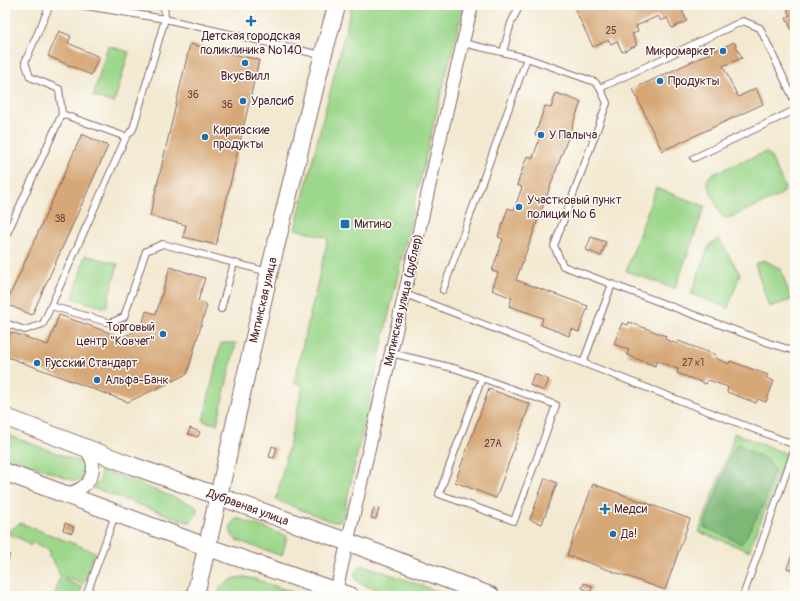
<svg xmlns="http://www.w3.org/2000/svg" width="800" height="601" viewBox="0 0 800 601" font-family="Pangolin,sans-serif">
	<style>
		.green { fill: #9cd78b; stroke: #737b5b }
		.forest { fill: #7db877; stroke: #646c51 }
		.building { fill: #d6a777 }
		.lines { fill: none; stroke-linecap: round; stroke-linejoin: round }
		.lane-casing { stroke: #856665; stroke-width: 8 }
		.street-casing { stroke: #856665; stroke-width: 14 }
		.secondary-casing { stroke: #856665; stroke-width: 19 }
		.lane { stroke: #fff; stroke-width: 6 }
		.street { stroke: #fff; stroke-width: 12 }
		.secondary { stroke: #fff; stroke-width: 17 }
		.poi-dot { fill: #1f6fb2; stroke: #fdfcf7; stroke-width: 1.5 }
		.labels { text-anchor: middle; stroke-width: 3; stroke-linejoin: round; paint-order: stroke }
		.number-label { font-size: 10px; fill: #6d413e }
		.poi-label { font-size: 12px; fill: #4a1f2b; stroke: #fdfcf7; text-anchor: start }
		.street-label { font-size: 12px; fill: #4a1f2b; stroke: #fdfcf7 }
	</style>
	<rect width="100%" height="100%" fill="#fdfcf7"/>
	<filter id="ink" filterUnits="userSpaceOnUse"><feTurbulence type="fractalNoise" baseFrequency=".025" numOctaves="2"/><feDisplacementMap in="SourceGraphic" scale="8" xChannelSelector="R" yChannelSelector="G"/><feConvolveMatrix kernelMatrix="1 2 1 2 8 2 1 2 1" color-interpolation-filters="sRGB"/></filter>
	<filter id="wash" filterUnits="userSpaceOnUse"><feTurbulence type="fractalNoise" baseFrequency=".012" numOctaves="4" result="noise"/><feDisplacementMap in="SourceGraphic" scale="16" xChannelSelector="R" yChannelSelector="G"/><feGaussianBlur stdDeviation="0.9" result="paint"/><feColorMatrix in="noise" values="0 0 0 0 0 0 0 0 0 0 0 0 0 0 0 0 0 1.4 0 .05"/><feComposite in="paint" operator="in"/></filter>
	<g filter="url(#wash)">
		<rect width="100%" height="100%" fill="#f3e9d1"/>
		<path class="green" d="M352,5h112c-45,169 -82,341 -121,512l-4,4 -6,1 -57,-22 27,-115 -9,-2 34,-145 -33,-9z
			M108,46l21,6 -15,51 -21,-7z
			M766,152l4,3 15,33 -1,4 -5,4 -48,21 -6,1 -4,-3 -14,-32 1,-5 4,-4z
			M656,188l49,18 -30,83 -49,-18z
			M719,239l21,35 -12,34 -37,-14 19,-50z
			M85,255l33,9 -12,44 -33,-10z
			M764,260l17,9 10,31 -22,7 -14,-43z
			M221,343h15l-19,81 -14,-3z
			M734,433l53,21 -38,97 -50,-19 33,-89z
			M5,434l78,29 3,4c0,7 -3,14 -11,14l-70,-26z
			M100,469l94,36 2,1c3,6 -1,12 -6,16h-3l-94,-34c7,-5 9,-11 7,-19z
			M236,519h4l47,17 -5,20 -46,-16c-7,-6 -8,-16 0,-21z
			M20,523l75,29 -12,32 -24,-9c-1,-8 -5,-13 -11,-19l3,-4 -18,-10 -3,4 -7,-6 -17,-7z
			M364,565l87,31h-56l-36,-13c-8,-7 -4,-16 5,-18z
			M244,577l11,2 48,17h-86l4,-10 14,-8z
			M59,578h1l22,9 -3,9h-24z"/>
		<path class="forest" d="M737,444l29,15 8,10 -10,35 -18,33 -5,7 -9,-5 -28,-12 26,-70z"/>
		<g id="blocks">
			<path class="building" d="M573,5h113l1,3 -5,3 5,10 -15,7 -5,-10 -6,3 -3,-5 -22,10 2,6 -6,2 5,11 -15,7 -5,-11 -6,3 -2,-4 -16,7z
				M795,7v30l-9,-19 4,-2 -3,-6z
				M59,31l12,5 -3,7 31,14 -8,18 -43,-19z
				M734,42l8,16 -19,8 15,31 18,-9 7,16 -101,47 -29,-62z
				M190,44l69,16 -43,185 -33,-8 3,-12 -36,-9z
				M556,93l25,9 -65,178 72,26 -9,26 -8,-3 -2,7 -28,-11 2,-7 -34,-12 3,-8 -20,-8 6,-17 -6,-2 11,-32 -5,-2 10,-29 6,2 8,-23 -5,-2 10,-29 6,2 7,-21 -5,-2 10,-29 6,2z
				M82,134l26,12 -76,169 -26,-11z
				M591,237l15,5 -5,14 -15,-6z
				M170,267l35,11 -7,23 9,4 -20,69 -59,28 -123,-46v-7l6,-17 37,13 11,-30 63,22 19,-8 5,-18 10,3z
				M629,322l37,14 -1,3 12,5 1,-3 38,14 -1,3 14,6 1,-3 38,14 -2,3 8,3 -8,21 -8,-3 -2,4 -29,-11 1,-5 -20,-7 -2,4 -29,-11 1,-4 -21,-8 -2,5 -28,-11 2,-5 -15,-6 8,-21 6,2z
				M534,374l15,6 -5,11 -14,-6z
				M489,389l41,15 -34,94 -41,-16z
				M190,428l10,4 -2,5 -10,-3z
				M272,446l5,2 -3,10 -5,-1z
				M545,478l12,5 -15,41 -12,-4z
				M593,484l97,35 -25,71 -98,-35z
				M374,508l5,1 -3,10 -5,-1z
				M65,523l9,4 -2,6 -9,-3z
				M795,547v24l-8,-3z
				M584,583l8,3 -1,6 -9,-4z"/>
		</g>
	</g>
	<g filter="url(#ink)">
		<use href="#blocks" fill-opacity="0" stroke="#856665" stroke-width="1"/>
		<g class="lines">
			<g class="lane-casing">
				<path id="lane" d="M50,5l-25,57 5,15 29,12 3,25
					M80,5l85,14 -1,-14
					M463,43l64,15 68,24 5,6 7,15 -53,143 9,20 206,77 26,8
					M503,52l8,-29 9,-18
					M600,88l143,-67 17,7 35,74
					M694,158l101,-48
					M5,238l57,-124 64,23
					M443,290l84,-232
					M405,294l390,151
					M51,306l59,17 14,-6 22,-66 17,-7 105,28
					M221,309l13,-46
					M5,323l20,7 18,-6 83,-187 7,-8 32,-110 156,36
					M391,353l66,16 99,36 -42,116 -75,-27 43,-116
					M583,363l29,-79
					M5,554l1,1 -1,4
					M86,596l29,-81
					M743,596l52,-148"/>
			</g>
			<g class="street-casing">
				<path id="street" d="M64,493c26,0 40,-29 18,-46
					M335,596l116,-504 21,-87"/>
			</g>
			<g class="secondary-casing">
				<path id="secondary" d="M5,417l128,49 215,76 143,54
					M5,472l202,75 143,49
					M195,596l12,-49 62,-274 54,-218 14,-50"/>
			</g>
			<use href="#lane" class="lane"/>
			<use href="#street" class="street"/>
			<use href="#secondary" class="secondary"/>
		</g>
	</g>
	<g class="poi-dot">
		<path d="M249 15h4v4h4v4h-4v4h-4v-4h-4v-4h4z"/>
		<circle cx="723" cy="51" r="4"/>
		<circle cx="245" cy="63" r="4"/>
		<circle cx="660" cy="81" r="4"/>
		<circle cx="243" cy="101" r="4"/>
		<circle cx="541" cy="135" r="4"/>
		<circle cx="205" cy="137" r="4"/>
		<circle cx="519" cy="207" r="4"/>
		<rect x="340" y="219" width="10" height="10" rx="2"/>
		<circle cx="163" cy="334" r="4"/>
		<circle cx="37" cy="363" r="4"/>
		<circle cx="97" cy="380" r="4"/>
		<path d="M603 503h4v4h4v4h-4v4h-4v-4h-4v-4h4z"/>
		<circle cx="613" cy="534" r="4"/>
	</g>
	<g class="labels">
		<g class="number-label">
			<text x="611" y="34">25</text>
			<text x="193" y="98">36</text>
			<text x="227" y="108">36</text>
			<text x="60" y="222">38</text>
			<text x="693" y="366">27 к1</text>
			<text x="493" y="447">27А</text>
		</g>
		<g class="poi-label">
			<text x="251" y="40" text-anchor="middle">Детская городская<tspan x="251" dy="14">поликлиника №140</tspan></text>
			<text x="715" y="55" text-anchor="end">Микромаркет</text>
			<text x="245" y="80" text-anchor="middle">ВкусВилл</text>
			<text x="668" y="85">Продукты</text>
			<text x="251" y="105">Уралсиб</text>
			<text x="213" y="134">Киргизские<tspan x="213" dy="14">продукты</tspan></text>
			<text x="549" y="139">У Палыча</text>
			<text x="527" y="204">Участковый пункт<tspan x="527" dy="14">полиции № 6</tspan></text>
			<text x="354" y="228">Митино</text>
			<text x="155" y="331" text-anchor="end">Торговый<tspan x="155" dy="14">центр "Ковчег"</tspan></text>
			<text x="45" y="367">Русский Стандарт</text>
			<text x="105" y="384">Альфа-Банк</text>
			<text x="614" y="513">Медси</text>
			<text x="621" y="538">Да!</text>
		</g>
		<g class="street-label">
			<text transform="translate(263 300) rotate(-77)" y="4">Митинская улица</text>
			<text transform="translate(403 300) rotate(-77)" y="4">Митинская улица (дублер)</text>
			<text transform="translate(248 507) rotate(20)" y="4">Дубравная улица</text>
		</g>
	</g>
	<rect width="800" height="601" fill="none" stroke="#fdfcf7" stroke-width="20"/>
</svg>
